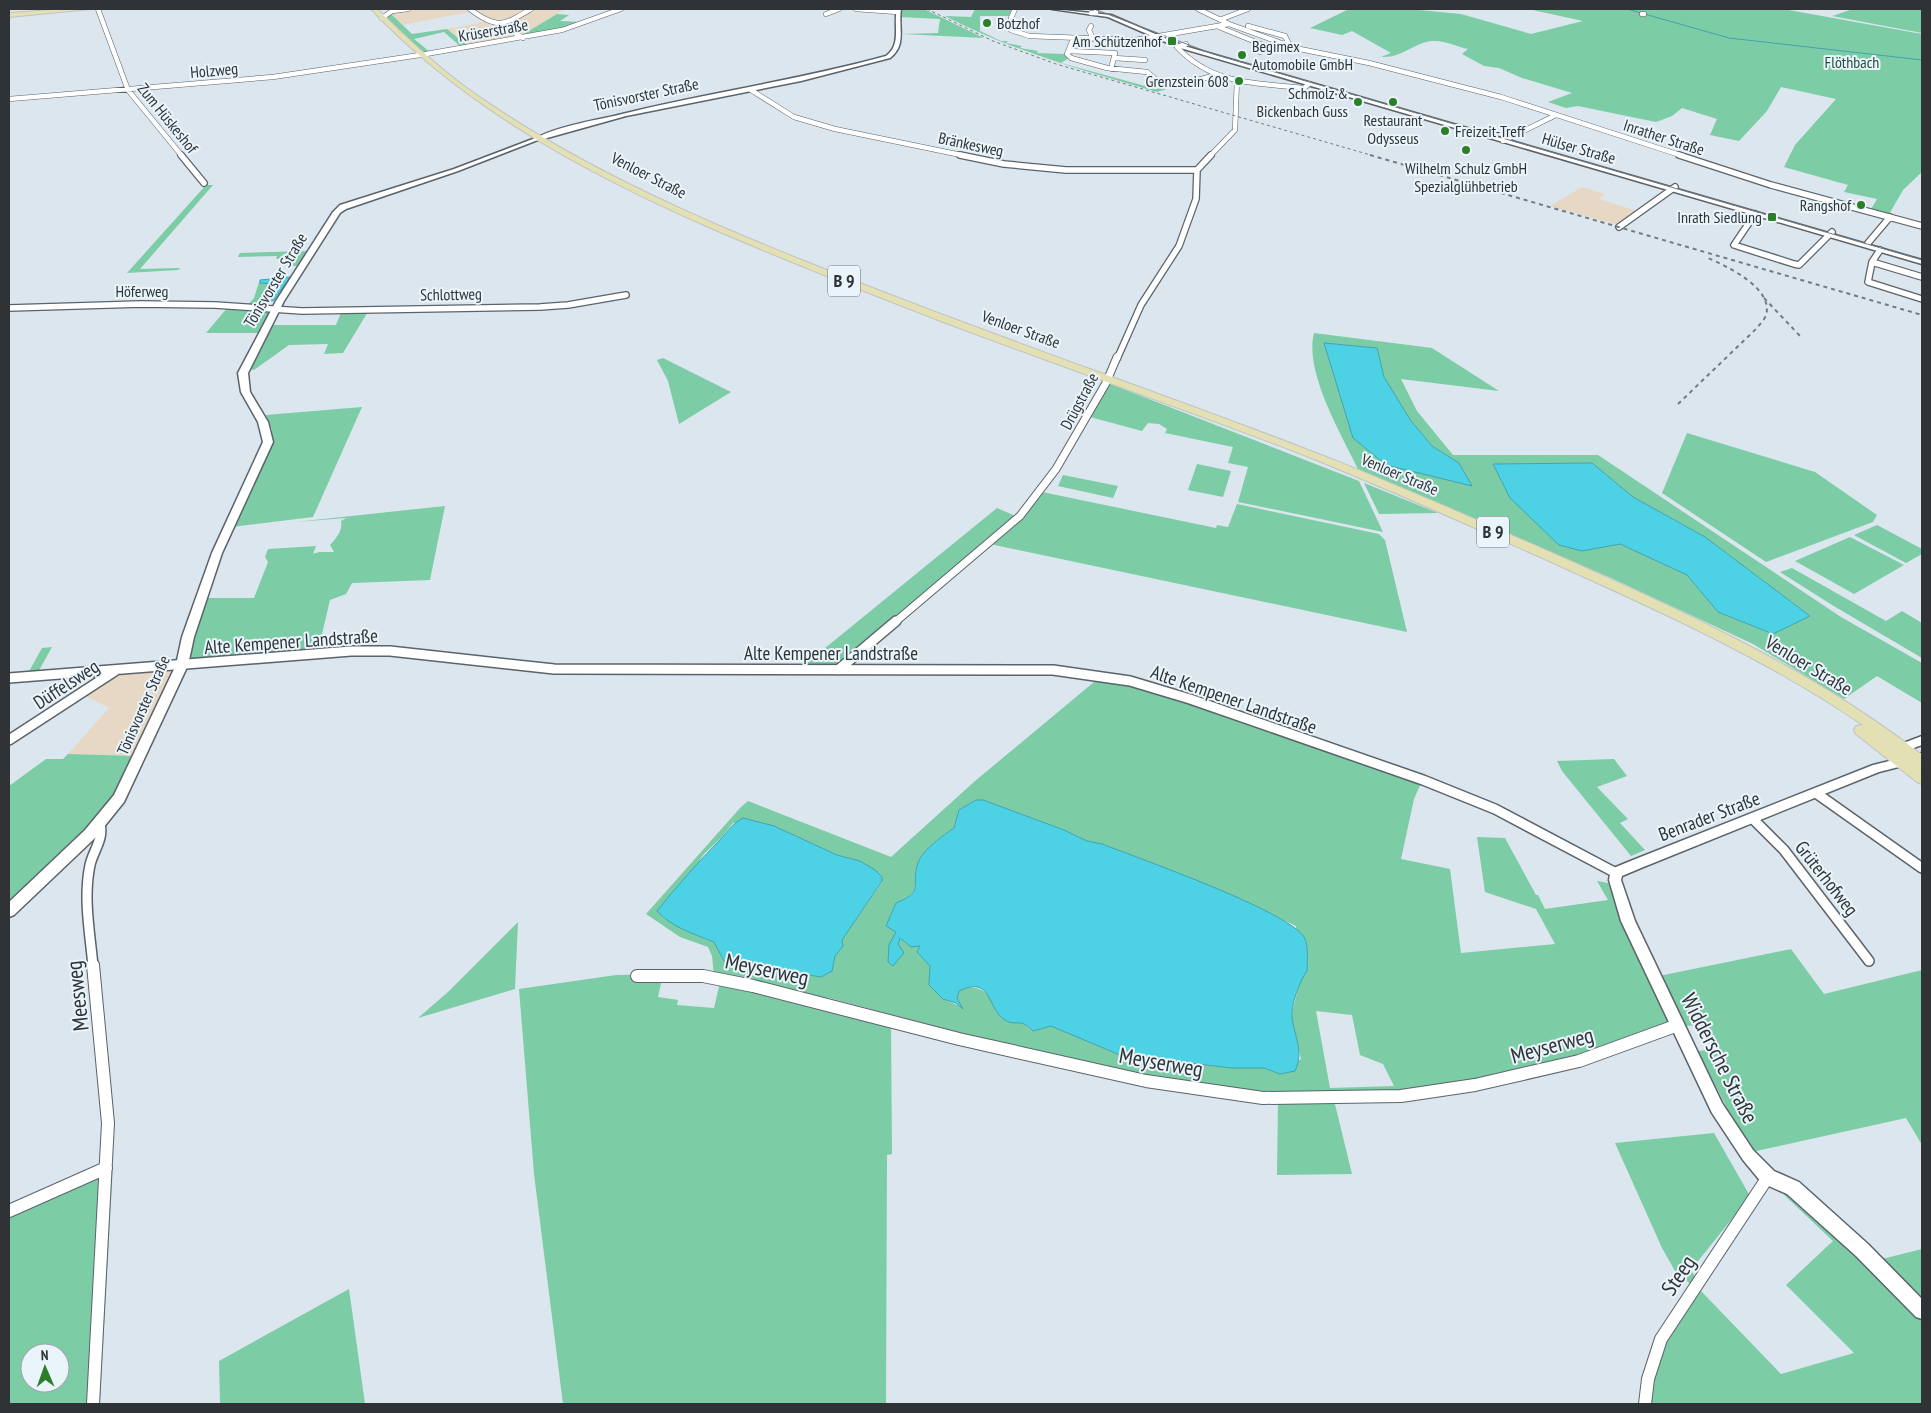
<svg xmlns="http://www.w3.org/2000/svg" width="1931" height="1413" viewBox="0 0 1931 1413" font-family="'PT Sans Narrow',sans-serif">
	<style>
		.commercial { fill: #e7d8c6 }
		.green { fill: #7ccca6; fill-rule: evenodd }
		.water { fill: #4cd2e4; stroke: #43a2b0 }
		.lines { fill: none; stroke-linecap: round; stroke-linejoin: round }
		.stream { stroke: #43a2b0; stroke-width: 1 }
		.minor-far4-casing { stroke: #5b636a; stroke-width: 5.5 }
		.minor-far3-casing { stroke: #5b636a; stroke-width: 8 }
		.minor-far2-casing { stroke: #5b636a; stroke-width: 9 }
		.minor-far1-casing { stroke: #5b636a; stroke-width: 12 }
		.minor-casing { stroke: #5b636a; stroke-width: 14 }
		.tertiary-casing { stroke: #5b636a; stroke-width: 3 }
		.secondary-casing { stroke: #5b636a; stroke-width: 3 }
		.primary-casing { stroke: #c1c2c3; stroke-width: 2 }
		.minor-far4 { stroke: #fff; stroke-width: 4.5 }
		.minor-far3 { stroke: #fff; stroke-width: 5.5 }
		.minor-far2 { stroke: #fff; stroke-width: 7 }
		.minor-far1 { stroke: #fff; stroke-width: 9 }
		.minor { stroke: #fff; stroke-width: 12 }
		.tertiary { fill: #fff; fill-rule: evenodd }
		.secondary { fill: #fff; fill-rule: evenodd }
		.primary { fill: #e3e1b3; fill-rule: evenodd }
		.tram { stroke: #747a7f; stroke-width: 1 }
		.rail-far1 { stroke: #747a7f; stroke-width: 1; stroke-dasharray: 3 3; stroke-linecap: butt }
		.rail { stroke: #747a7f; stroke-width: 2; stroke-dasharray: 4 4; stroke-linecap: butt }
		.poi-dot { fill: #2d7e28; stroke: #eaf4fb; stroke-width: 2 }
		.labels { text-anchor: middle; stroke-width: 4; stroke-linejoin: round; paint-order: stroke }
		.far-poi-label { font-size: 16px; fill: #2f3336; stroke: #eaf4fb; text-anchor: end }
		.far-street-label { font-size: 16px; fill: #2f3336; stroke: #eaf4fb }
		.far-park-label { font-size: 16px; fill: #224d3a; stroke: #eaf4fb }
		.shield { fill: #eaf4fb; stroke: #676d71; stroke-width: 1 }
		.shield-label { font-size: 18px; font-weight: bold; fill: #2f3336 }
		.street-label { font-size: 19px; fill: #2f3336; stroke: #eaf4fb }
		.near-street-label { font-size: 22px; fill: #2f3336; stroke: #eaf4fb }
	</style>
	<rect width="100%" height="100%" fill="#dce6ee"/>
	<path class="commercial" d="M414,9h52l4,3 -68,13 -11,-11z
		M474,9h54l-21,12 -15,1z
		M534,9h31l-43,26 -16,-10z
		M484,22l8,4 8,1 19,11 -50,9 -22,-18z
		M1582,187l23,7 -6,5 38,12 -19,14 -68,-19z
		M177,669l-41,87 -68,-2 41,-46 -27,-14 32,-20z"/>
	<path class="green" d="M414,9l-23,5 21,20 35,-5 22,18h-8l-17,-15 -30,7 16,13 27,-5 -37,6 -35,-37 8,-5z
		M901,9h23l60,29 -82,-4 36,-1 2,-14 -41,-2z
		M975,9h37l-3,7h-29v15l21,10h7l-2,2 16,3 -2,2 18,3 -1,2 28,1 4,4 -8,5 95,26 11,-3 6,1 -16,5c-73,-21 -144,-41 -212,-76l26,1z
		M1345,9h64l52,5 70,20 52,-13 -55,-12h255l139,25v138l-19,18 -15,26 -18,-5 7,-12 -33,-7 4,-7 -64,-18 11,-22 41,-46 -55,-12 -14,24 -28,30 -29,-6 7,-16 -35,-11 -10,8 -16,6 -78,-16 -12,2 -18,-6 24,-9 -50,-15 -23,-10 -15,-2 -22,-12 6,-5c-10,-2 -24,-9 -35,-8 -19,1 -30,17 -52,16l10,-4 -39,-22 -10,4 -32,-7 37,-18z
		M1853,9h69v24l-90,-17z
		M557,14l12,1 -9,6 21,1 -18,7 -41,6z
		M206,185h7l-73,84 40,-1 -2,2 -51,3z
		M307,251l-10,15 -14,-1 5,-7 -12,1 1,-3 -39,1 2,-4z
		M259,282l19,2 -12,19 8,-3 -8,6h-19l7,-8z
		M228,307l43,2 -12,24h-53z
		M342,310h27l-26,43 -19,1 4,-10 -39,1 -35,25 -5,-1 22,-44h65z
		M1314,333l118,15 67,43 -98,-12 16,32 36,44h145l243,162 81,46v40l-45,-27 -33,23 -91,-55 -144,-67 -251,-108c-17,-35 -54,-98 -44,-136zM1325,343l52,5 6,29 28,44 21,25 27,17 13,23zM1592,463l41,34 72,40 105,79 -38,18 -54,-22 -31,-37 -67,-31 -126,-80z
		M663,358l68,34 -52,32 -11,-43 -11,-21z
		M1108,383l251,98 24,51 -145,-30 10,-35 -20,-4 5,-16 -68,-14 2,-4 -8,-5 -11,-1 -6,8 -52,-14z
		M362,407l-49,110 -81,10 39,-80 1,-17 -6,-15z
		M1687,433l128,39 62,43 -4,7 -107,40 -104,-69z
		M1197,464l34,7 -8,26 -35,-7z
		M1063,475l55,11 -5,12 -55,-12z
		M1364,483l74,30 -59,1z
		M1042,492l174,36 1,-3 11,2 9,-23 142,30 6,6 22,92 -417,-88z
		M445,506l-15,74 -78,3 -6,11 -16,6 -12,51 -132,11 18,-64h50l14,-36 -3,-5 3,-8 48,-3 -3,8 6,-2h15l-4,-7c6,-7 13,-14 11,-24l5,-3 -51,4z
		M997,508l16,7 2,4 -180,147h-32z
		M1877,525l45,24v5l-16,9 -52,-28z
		M1850,537l54,28 -50,29 -59,-33z
		M1792,568l94,53 16,-10 20,12v35l-90,-53 -52,-33z
		M52,647l-15,27 -10,1 15,-27z
		M1100,677l88,25 233,81 -7,16 -13,60 49,10 11,84 94,-9 -19,-35 -51,-17 -8,-55 28,1 31,57h2l7,14 63,-9 -11,-19 11,2 20,49 44,89 -101,39 -70,17 -101,16 -103,3 -93,-8 -245,-52 -40,-14 -90,-24 -23,-2 -92,-20 -2,-20 -4,-9 -28,-10 -34,-23 94,-106 8,-7 143,56 84,-76zM976,800h7l81,30 23,11 15,3 126,50 68,32 5,52 -10,38 10,43 -21,15 -16,-6h-33l-82,-10 -13,-4 -16,1 -69,-29 -18,5 -11,-9h-12c-15,-18 -25,-43 -51,-31l-2,7 5,9 -19,-8 -14,-14 1,-19 -13,-14 3,-7 -20,-8 -2,7 -9,1 7,-13 -10,-6 10,-23c29,-12 14,-18 22,-40 4,-13 26,-28 36,-35l5,-18zM733,823l41,3 63,29 23,6 22,21 -40,58 1,6 -8,10 -3,15 -108,-10 -10,-19 -26,-10 -26,-15 42,-63 17,-16zM1316,1011l36,4 8,40 23,9 11,22 -64,2z
		M68,754l68,2 -28,52 -99,98v-120l37,-27h17z
		M1614,759l13,17 -30,11 31,32 -8,4 25,27 -14,6 -69,-85 -5,-10z
		M518,922l-3,67 -97,29 30,-26z
		M1791,949l33,45 98,-24v175l-16,-27 -154,34 -13,-20 -41,-81 16,-2 -14,-24 -15,1 -26,-50z
		M663,974l-5,23 20,3 -1,5 37,3 6,-26 171,42 1,130 -5,1 -1,249h-323l-29,-230 -15,-185 97,-14z
		M1278,1100h56l18,74 -75,1z
		M1714,1133l36,63 -59,74 7,11 -4,6 -19,-16 -13,-23 -47,-105z
		M113,1164l-13,240h-91v-194zM30,1353h30v30h-30z
		M1783,1186l130,124 9,11v83h-273v-10l13,-49 39,-54 80,83 73,-21 -68,-68 47,-44 -53,-50z
		M1922,1249v57l-44,-46z
		M349,1289l16,115h-145l-1,-43z"/>
	<path class="water" d="M290,277l-16,23 -9,4 13,-20 -18,-1v-3z
		M1324,343l53,5 7,29 27,44 21,25 27,17 13,23 -86,-21 -33,-27z
		M1592,463l41,34 72,40 105,79 -37,18 -55,-22 -31,-37 -67,-31 -38,7 -23,-6 -49,-47 -17,-34z
		M976,800h7l81,30 23,11 15,3c36,14 186,67 202,93 5,8 3,25 3,34 -7,9 -17,36 -15,47 3,20 12,34 3,53l-15,3 -16,-6h-33l-82,-10 -13,-4 -16,1 -69,-29 -18,5c-13,-14 -17,-4 -28,-11 -19,-12 -12,-45 -46,-29l-2,7 6,11 -7,-6 -13,-4 -14,-14 1,-19 -13,-14 3,-6 -9,1 -11,-9 -2,6 6,9 -11,13 -5,-4 1,-17 7,-13 -10,-6 10,-23c30,-12 14,-18 22,-40 4,-13 26,-28 36,-35l5,-18z
		M743,818l31,8 63,29 23,6 15,9 7,7v4l-40,59 1,6 -8,10 -3,15 -11,6 -97,-16 -10,-19c-20,-8 -43,-15 -57,-31 20,-25 41,-49 63,-71 8,-9 12,-16 23,-22z"/>
	<g class="lines">
		<path class="stream" d="M1627,9l102,29 193,22"/>
		<g class="minor-far4-casing">
			<path id="minor-far4" d="M98,9l30,81 54,66
				M470,9c27,21 34,16 61,0
				M856,9l42,3
				M1015,9l-4,9v12l18,6 106,4 94,-16
				M1198,9l31,15 66,24 74,15 132,34 182,59
				M1091,13h5v-3
				M826,14l13,-5
				M1642,14h2
				M382,18l10,-7 16,-2
				M1222,19l26,-10
				M500,24l23,14
				M1091,26l-2,4 4,9
				M1248,26l37,10 3,6 -5,2
				M1219,27l49,20 -8,5
				M1073,39l-6,15 4,4 36,10 40,4 12,10 17,4 40,-11
				M1186,44l-9,3c35,38 79,36 127,41l5,-4
				M1069,51l46,2 -4,16
				M426,54l136,-24 59,-21
				M1114,58l31,2
				M751,90l43,27 41,12 131,27
				M9,99l264,-22 147,-22
				M1503,141l53,-26
				M1210,156l25,-26 2,-51"/>
		</g>
		<g class="minor-far3-casing">
			<path id="minor-far3" d="M181,155l23,28
				M960,155l44,9 62,6h131
				M1679,155l92,30 151,41
				M1755,214l-21,31 60,19 5,1 33,-33
				M1619,227l56,-40
				M1868,243l22,-26
				M1880,250l-8,12 -4,20 54,17
				M1872,262l50,15
				M9,308l132,-4 74,1 87,6 238,-4 28,-2 58,-10
				M1117,359l24,-54 38,-59 17,-47 1,-29 14,-15"/>
		</g>
		<g class="minor-far2-casing">
			<path id="minor-far2" d="M894,623l126,-107 36,-47 50,-86 11,-26"/>
		</g>
		<g class="minor-far1-casing">
			<path id="minor-far1" d="M838,670l58,-49
				M9,678l342,-27h39l164,18 499,1 77,11 60,18 233,81 72,29 121,64
				M9,740l106,-69
				M1816,793l106,75
				M1753,819l31,31 85,111
				M93,966c-3,-33 -10,-68 -3,-101 3,-14 14,-26 10,-41"/>
		</g>
		<g class="minor-casing">
			<path id="minor" d="M637,976h66l50,10 206,53 187,42 117,17 138,-2 74,-11 104,-24 99,-36
				M9,1211l97,-43
				M93,1404l15,-281 -15,-158
				M1645,1404l3,-25 13,-40 107,-162"/>
		</g>
		<g class="tertiary-casing">
			<path id="tertiary" d="M897,9h4c-3,19 6,36 -11,49l-89,23 -175,35 -86,24 -3,-2c15,-10 57,-18 77,-22 90,-23 182,-35 272,-60 16,-12 7,-30 11,-47z
				M1052,9l59,6 70,30 741,215v4l-745,-217 -69,-30z
				M1922,736v9l-25,9 -4,-1 -2,-3 2,-3z
				M1922,753v8l-43,11 -238,96 -19,8 -1,4 14,41 87,182 31,47 21,21 25,11 69,62 54,55v20l-6,-2 -60,-61 -69,-62 -25,-11 -19,-23 -31,-47 -91,-192 -12,-41 2,-11 22,-9 240,-95z"/>
		</g>
		<g class="secondary-casing">
			<path id="secondary" d="M538,137l5,1 -85,33 -112,38 -6,4 -56,88 -36,72 2,19 18,30 5,20 -51,111 -28,84 -6,28 -64,137 -29,36 -81,77 -5,2v-15l76,-72 29,-35 62,-130 6,-28 30,-84 51,-111 -5,-20 -17,-30 -3,-19 38,-72 57,-89 7,-7 114,-36z"/>
		</g>
		<g class="primary-casing">
			<path id="primary" d="M67,9h23l-81,8v-4z
				M371,9h6c29,28 58,56 91,80 129,92 281,151 428,208 135,52 272,99 407,151 89,34 176,73 263,111 125,56 248,112 356,196v14l-3,-1 3,2v14l-5,-2 -61,-48 -2,-4 2,-4 7,-1c-95,-65 -199,-112 -303,-159 -87,-39 -173,-78 -261,-113 -117,-45 -236,-86 -353,-130 -78,-30 -156,-61 -233,-94 -125,-55 -247,-120 -342,-220z"/>
		</g>
		<use href="#minor-far4" class="minor-far4"/>
		<use href="#minor-far3" class="minor-far3"/>
		<use href="#minor-far2" class="minor-far2"/>
		<use href="#minor-far1" class="minor-far1"/>
		<use href="#minor" class="minor"/>
		<use href="#tertiary" class="tertiary"/>
		<use href="#secondary" class="secondary"/>
		<use href="#primary" class="primary"/>
		<path class="tram" d="M1094,9l119,45 709,206"/>
		<path class="rail-far1" d="M927,9l66,32 63,23 318,92"/>
		<path class="rail" d="M1370,155l552,160
			M1764,298l37,39
			M1678,404l79,-76c3,-4 8,-9 9,-13 8,-27 -40,-49 -58,-57"/>
	</g>
	<g class="poi-dot">
		<circle cx="987" cy="23" r="5"/>
		<rect x="1167" y="36" width="10" height="10" rx="2.5"/>
		<circle cx="1242" cy="55" r="5"/>
		<circle cx="1239" cy="81" r="5"/>
		<circle cx="1358" cy="102" r="5"/>
		<circle cx="1393" cy="102" r="5"/>
		<circle cx="1445" cy="131" r="5"/>
		<circle cx="1466" cy="150" r="5"/>
		<circle cx="1861" cy="205" r="5"/>
		<rect x="1767" y="212" width="10" height="10" rx="2.5"/>
	</g>
	<g class="labels">
		<g class="far-poi-label">
			<text x="997" y="29" text-anchor="start">Botzhof</text>
			<text x="1162" y="47">Am Schützenhof</text>
			<text x="1252" y="52" text-anchor="start">Begimex<tspan x="1252" dy="18">Automobile GmbH</tspan></text>
			<text x="1229" y="87">Grenzstein 608</text>
			<text x="1348" y="99">Schmolz &amp;<tspan x="1348" dy="18">Bickenbach Guss</tspan></text>
			<text x="1393" y="126" text-anchor="middle">Restaurant<tspan x="1393" dy="18">Odysseus</tspan></text>
			<text x="1455" y="137" text-anchor="start">Freizeit-Treff</text>
			<text x="1466" y="174" text-anchor="middle">Wilhelm Schulz GmbH<tspan x="1466" dy="18">Spezialglühbetrieb</tspan></text>
			<text x="1851" y="211">Rangshof</text>
			<text x="1762" y="223">Inrath Siedlung</text>
		</g>
		<g class="far-street-label">
			<text transform="translate(493 30) rotate(-10)" y="6">Krüserstraße</text>
			<text transform="translate(214 70) rotate(-5)" y="6">Holzweg</text>
			<text transform="translate(646 94) rotate(-12)" y="6">Tönisvorster Straße</text>
			<text transform="translate(168 118) rotate(51)" y="6">Zum Hüskeshof</text>
			<text transform="translate(1664 137) rotate(18)" y="6">Inrather Straße</text>
			<text transform="translate(971 144) rotate(12)" y="6">Bränkesweg</text>
			<text transform="translate(1579 148) rotate(16)" y="6">Hülser Straße</text>
			<text transform="translate(649 175) rotate(27)" y="6">Venloer Straße</text>
			<text transform="translate(275 280) rotate(-59)" y="6">Tönisvorster Straße</text>
			<text x="142" y="297">Höferweg</text>
			<text transform="translate(451 294) rotate(-1)" y="6">Schlottweg</text>
			<text transform="translate(1021 329) rotate(20)" y="6">Venloer Straße</text>
			<text transform="translate(1079 401) rotate(-62)" y="6">Drügstraße</text>
			<text transform="translate(1400 474) rotate(23)" y="6">Venloer Straße</text>
			<text transform="translate(143 705) rotate(-66)" y="6">Tönisvorster Straße</text>
		</g>
		<g class="far-park-label">
			<text x="1852" y="68">Flöthbach</text>
		</g>
		<g class="shield">
			<rect x="828" y="265.5" width="32" height="31" rx="4"/>
			<rect x="1477" y="516.5" width="32" height="31" rx="4"/>
		</g>
		<g class="shield-label">
			<text x="844" y="287">B 9</text>
			<text x="1493" y="538">B 9</text>
		</g>
		<g class="street-label">
			<text transform="translate(291 641) rotate(-4)" y="7">Alte Kempener Landstraße</text>
			<text x="831" y="660">Alte Kempener Landstraße</text>
			<text transform="translate(1809 665) rotate(31)" y="7">Venloer Straße</text>
			<text transform="translate(66 684) rotate(-33)" y="7">Düffelsweg</text>
			<text transform="translate(1234 699) rotate(19)" y="7">Alte Kempener Landstraße</text>
			<text transform="translate(1709 816) rotate(-21)" y="7">Benrader Straße</text>
			<text transform="translate(1827 878) rotate(52)" y="7">Grüterhofweg</text>
		</g>
		<g class="near-street-label">
			<text transform="translate(767 969) rotate(12)" y="8">Meyserweg</text>
			<text transform="translate(77 996) rotate(-96)" y="8">Meesweg</text>
			<text transform="translate(1552 1045) rotate(-15)" y="8">Meyserweg</text>
			<text transform="translate(1720 1058) rotate(63)" y="8">Widdersche Straße</text>
			<text transform="translate(1161 1062) rotate(10)" y="8">Meyserweg</text>
			<text transform="translate(1678 1275) rotate(-56)" y="8">Steeg</text>
		</g>
	</g>
	<rect width="1931" height="1413" fill="none" stroke="#2f3336" stroke-width="20"/>
	<g transform="translate(45 1368) rotate(358)"><circle r="24" fill="#eaf4fb" stroke="#9fa7ac"/>
	<path d="M0-4L9 19L0 12L-9 19Z" fill="#2d7e28"/>
	<text y="-8" font-size="14" font-weight="bold" text-anchor="middle" fill="#2f3336">N</text>
	</g>
</svg>
